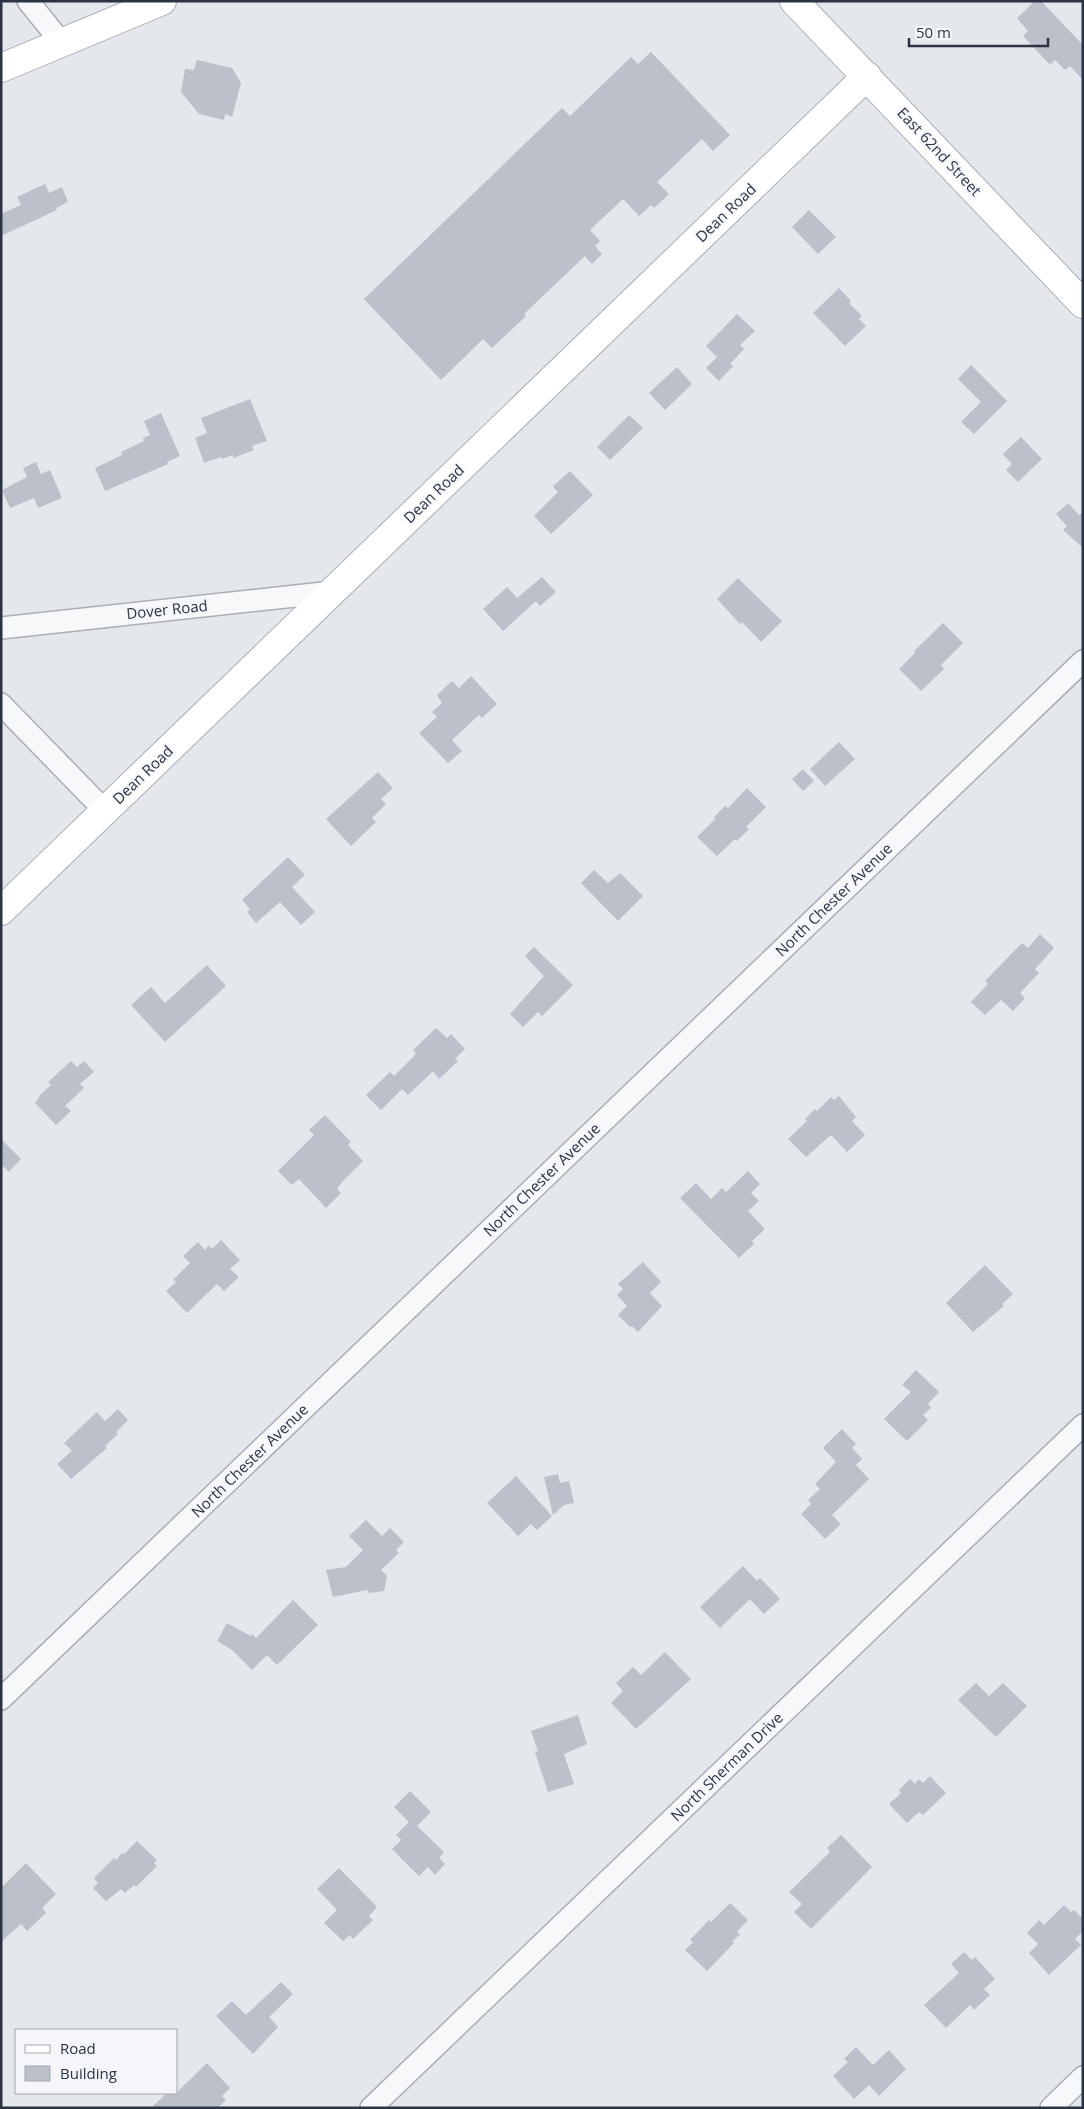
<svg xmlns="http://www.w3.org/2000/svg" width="1084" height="2109" viewBox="0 0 1084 2109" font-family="'Open Sans',sans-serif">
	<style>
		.building { fill: #bbc0ca }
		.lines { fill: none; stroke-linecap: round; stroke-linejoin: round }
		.street-casing { stroke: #a9aeb7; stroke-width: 24 }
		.secondary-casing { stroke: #a9aeb7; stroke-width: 30 }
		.street { stroke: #f7f8fa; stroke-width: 21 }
		.secondary { stroke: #fff; stroke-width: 28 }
		.labels { text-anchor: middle; stroke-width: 4; stroke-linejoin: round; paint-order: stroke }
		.street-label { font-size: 15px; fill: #2b3445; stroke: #f4f6f9 }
	</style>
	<rect width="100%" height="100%" fill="#e4e7ec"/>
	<path class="building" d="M1035,1h6l42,44v35l-13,-14 -5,4 -10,-10 -5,5 -27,-29 5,-5 -11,-13z
		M651,52l79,83 -17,16 -11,-12 -45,43 12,12 -15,14 -3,-3 -12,11 -16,-17 -33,31 10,11 -5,5 7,8 -10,10 -7,-8 -61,58 2,2 -34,32 -9,-9 -42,41 -77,-81 198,-191 8,8 61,-59 7,7z
		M197,60l35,8 9,15 -9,34 -7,-3 -1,6 -25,-6 -18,-22 4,-23 9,1z
		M45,184l4,9 13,-6 6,15 -12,6 1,2 -56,26v-22l20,-9 -4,-8z
		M809,210l27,27 -18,17 -26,-27z
		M839,288l12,13 -2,2 13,13 -3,3 7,7 -21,20 -32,-33z
		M737,314l18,17 -15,14 4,4 -14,15 3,2 -14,15 -13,-13 11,-11 -11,-11z
		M971,365l36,36 -33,33 -13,-12 20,-20 -23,-23z
		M677,367l15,17 -27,26 -16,-17z
		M250,399l17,42 -15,5 2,4 -21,8v-3l-11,4 -1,-2 -17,6 -9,-25 12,-5 -6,-15z
		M161,413l19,43 -13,6 1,2 -63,27 -10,-23 27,-13 -1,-3 23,-11 -1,-3 7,-3 -6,-14z
		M629,415l14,13 -33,32 -13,-13z
		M1021,437l21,22 -24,23 -12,-12 6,-6 -9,-10z
		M36,462l5,12 9,-4 12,28 -24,10 -4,-10 -24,10 -8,-18 25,-13 -4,-9z
		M570,471l23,24 -42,39 -17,-18 24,-24 -5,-6z
		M1068,503l11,12 4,-3v36l-20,-18 4,-4 -11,-12z
		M542,577l14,15 -16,14 -4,-5 -33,30 -20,-22 24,-22 10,11z
		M738,578l44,43 -21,21 -19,-20 -2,2 -23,-25z
		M943,623l20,20 -22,22 3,4 -23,22 -22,-22 17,-17 -2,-1z
		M471,676l26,28 -15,14 -3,-3 -27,25 10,11 -14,12 -29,-30 18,-16 -5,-5 10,-9 -5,-8 15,-14 7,7z
		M839,742l16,17 -30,27 -15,-17z
		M803,769l11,12 -11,10 -11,-12z
		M378,772l15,16 -12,11 5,5 -14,14 4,4 -25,24 -25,-27z
		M747,788l19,19 -20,20 3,2 -12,12 -2,-2 -18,17 -20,-19 18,-18 -1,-2 11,-11 3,2z
		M288,857l17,18 -13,12 23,25 -14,13 -21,-23 -24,21 -9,-11 3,-3 -8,-9z
		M594,870l14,13 12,-10 23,23 -25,25 -37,-38z
		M1040,934l14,14 -19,21 4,4 -19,20 5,5 -12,13 -12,-11 -16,15 -14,-13 17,-18 -3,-3 37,-38 6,5z
		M534,947l39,38 -31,31 -4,-4 -15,15 -13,-13 34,-38 -19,-20z
		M207,965l19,21 -61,56 -34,-37 20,-18 14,16z
		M436,1028l11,10 4,-4 14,15 -10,10 3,2 -19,18 -6,-8 -25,24 -6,-6 -21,21 -15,-15 24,-23 4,4 20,-20 2,-3 -3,-3z
		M71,1061l6,6 7,-6 10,11 -14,12 4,4 -19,18 6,5 -15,14 -21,-22 6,-9 10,-9 -3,-3z
		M839,1096l17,21 -4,4 13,14 -18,17 -16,-17 -25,22 -18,-18 19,-18 -2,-2 10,-10 2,2 14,-14 3,3z
		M325,1115l26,27 -3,3 15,16 -21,21 -5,7 4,4 -15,15 -27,-29 -7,6 -14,-14 36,-36 -5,-5z
		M1,1139l20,20 -12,13 -8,-8z
		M748,1171l12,13 -9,9 8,8 -11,10 17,18 -13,12 2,3 -15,14 -59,-60 16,-15 15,16 11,-11 4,4z
		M221,1240l19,20 -10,9 9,8 -15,14 -7,-7 -30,29 -21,-22 10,-9 -3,-2 17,-17 -7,-7 15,-14 7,8 4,-5 3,4z
		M643,1262l18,20 -11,11 12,13 -24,26 -6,-6 -2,1 -12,-12 9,-9 -10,-11 6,-6 -5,-5z
		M985,1265l28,29 -11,10 2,2 -31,26 -27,-29z
		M916,1370l23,22 -11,12 3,4 -8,7 5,5 -21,21 -23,-22 27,-27 -9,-7z
		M118,1409l10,11 -12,12 2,2 -13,12 2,2 -36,31 -14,-15 15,-13 -8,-8 33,-31 8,9z
		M842,1429l14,15 -4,4 10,11 -6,6 13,14 -37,36 9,9 -16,15 -24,-25 10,-10 -3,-4 12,-11 -5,-5 21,-22 -13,-14z
		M558,1474l2,9 9,-2 5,22 -10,2 -11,10 -9,-38z
		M516,1476l36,40 -15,14 -6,-6 -13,12 -31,-33z
		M366,1520l16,16 8,-8 14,14 -8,8 3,3 -18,17 6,6 -3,15 -15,2 -2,-3 -34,7 -7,-27 20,-3 17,-17 -14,-14z
		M743,1566l14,15 3,-3 20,21 -16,15 -14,-15 -30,29 -20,-21z
		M293,1600l25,25 -41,40 -10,-10 -15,15 -20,-20 -15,-9 10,-18 24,13 1,-2 4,4z
		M665,1652l26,27 -55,50 -25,-26 12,-12 -7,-8 17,-16 8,8z
		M976,1683l13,13 14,-13 24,23 -31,31 -38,-37z
		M578,1715l9,29 -23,10 10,30 -26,8 -13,-40 3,-1 -7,-20z
		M930,1776l16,17 -23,22 -4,-3 -12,11 -18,-19 12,-11 -2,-3 11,-11 5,5 4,-5 4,4z
		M410,1791l21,21 -14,14 27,26 -5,6 6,6 -10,11 -7,-8 -9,9 -27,-27 9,-9 -5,-5 13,-13 -15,-15z
		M841,1835l31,32 -61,62 -17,-17 8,-8 -13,-12 41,-40 -3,-4z
		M137,1841l20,19 -3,3 3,3 -21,21 -2,-2 -9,8 -4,-4 -15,12 -13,-13 5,-5 -4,-5 20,-20 2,2 6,-7 2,1z
		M26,1863l30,31 -14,14 4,5 -19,18 -6,-7 -20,18v-54z
		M339,1868l38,39 -8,9 4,4 -20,19 -3,-4 -7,6 -19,-18 13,-13 -20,-21z
		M730,1903l18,17 -11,12 3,2 -8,8 2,1 -27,28 -22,-21 8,-8 -3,-2 19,-20 2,2z
		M1064,1905l7,7 3,-2 9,9v12l-8,8 6,6 -32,30 -20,-22 9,-9 -11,-11 12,-13 5,5z
		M964,1952l8,8 3,-3 20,22 -11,10 6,6 -16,15 -4,-5 -24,23 -22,-23 35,-32 -8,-9z
		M281,1982l12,12 -24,23 9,10 -25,27 -37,-38 16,-15 14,14z
		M856,2047l17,18 16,-15 17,19 -27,27 -10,-11 -15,14 -21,-23 15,-14 -4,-3z
		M207,2063l23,25 -8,8 4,4 -9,8h-66l16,-15h9z"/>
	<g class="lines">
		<g class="street-casing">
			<path id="street" d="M28,1l33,41
				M1,628l331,-36
				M1,704l104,107
				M1,1699l1082,-1038
				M371,2108l712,-683
				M1051,2108l32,-31"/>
		</g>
		<g class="secondary-casing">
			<path id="secondary" d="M794,1l289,303
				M1,68l161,-67
				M1,911l866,-835"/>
		</g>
		<use href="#street" class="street"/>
		<use href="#secondary" class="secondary"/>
	</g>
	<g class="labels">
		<g class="street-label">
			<text transform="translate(939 152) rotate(47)" y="5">East 62nd Street</text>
			<text transform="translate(726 213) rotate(-44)" y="5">Dean Road</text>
			<text transform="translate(434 494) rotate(-44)" y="5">Dean Road</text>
			<text transform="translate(167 610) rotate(-6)" y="5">Dover Road</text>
			<text transform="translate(143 775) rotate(-44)" y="5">Dean Road</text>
			<text transform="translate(834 900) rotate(-44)" y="5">North Chester Avenue</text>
			<text transform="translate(542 1180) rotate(-44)" y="5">North Chester Avenue</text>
			<text transform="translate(250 1461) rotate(-44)" y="5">North Chester Avenue</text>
			<text transform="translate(727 1767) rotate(-44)" y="5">North Sherman Drive</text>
		</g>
	</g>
	<rect width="1084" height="2109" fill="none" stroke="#2b3445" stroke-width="5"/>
	<rect x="15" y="2029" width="162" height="65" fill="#f4f6f9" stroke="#a4a8b1"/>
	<rect x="25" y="2045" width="25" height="8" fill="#ffffff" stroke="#a4a8b1"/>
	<text x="60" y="2054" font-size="15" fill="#2b3445">Road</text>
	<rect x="25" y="2066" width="25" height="15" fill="#bbc0ca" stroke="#a4a8b1"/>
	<text x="60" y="2079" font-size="15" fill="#2b3445">Building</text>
	<path d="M909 38v8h139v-8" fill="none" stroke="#2b3445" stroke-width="2.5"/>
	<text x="916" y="38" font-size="15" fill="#2b3445" stroke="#f4f6f9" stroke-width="4" paint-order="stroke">50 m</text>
</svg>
